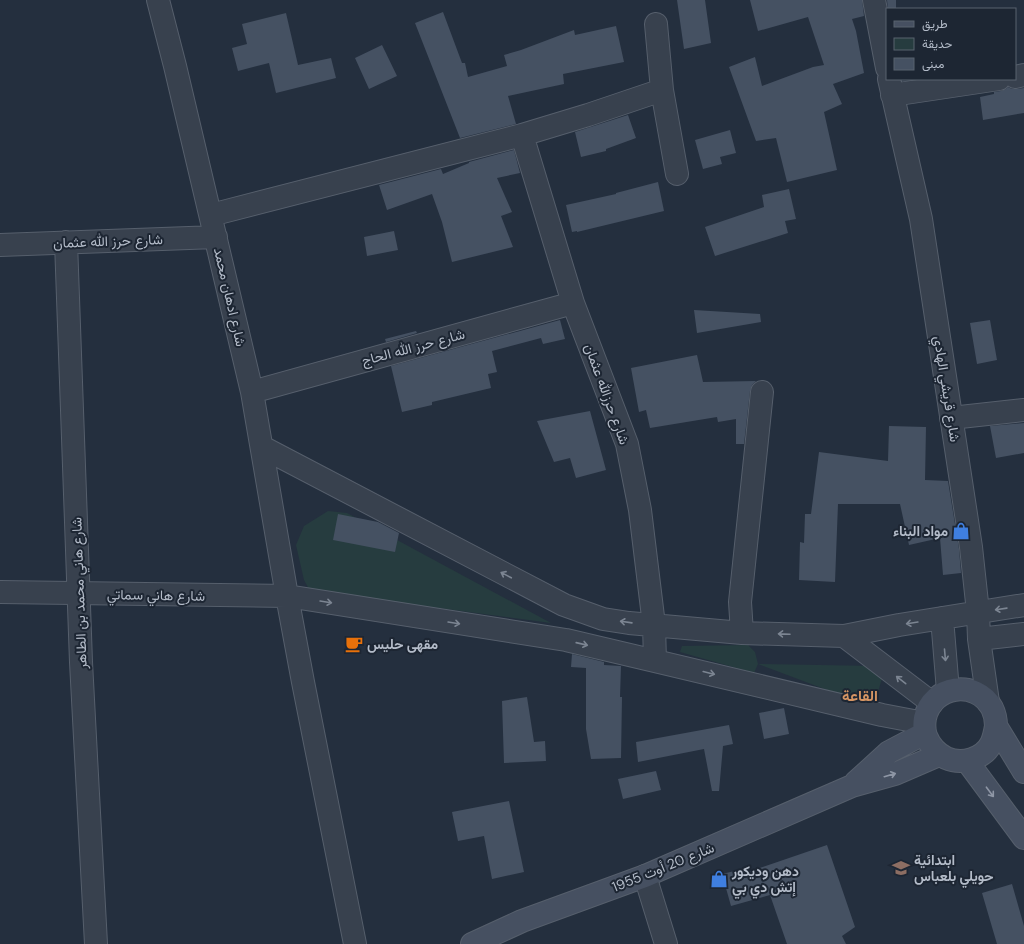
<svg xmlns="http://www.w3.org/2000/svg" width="1024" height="944" viewBox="0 0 1024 944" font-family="'DM Sans',Vazirmatn,sans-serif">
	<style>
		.green { fill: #263c3f }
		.building { fill: #455162 }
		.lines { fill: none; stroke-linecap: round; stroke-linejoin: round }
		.minor-casing { stroke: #565f6c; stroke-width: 24 }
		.secondary-casing { stroke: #565f6c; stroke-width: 24 }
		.minor { stroke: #38414e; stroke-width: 22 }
		.secondary { stroke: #465061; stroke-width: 22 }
		.oneway { stroke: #7c8592 }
		.oneway2 { stroke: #8e96a5 }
		.labels { text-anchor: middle; stroke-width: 4; stroke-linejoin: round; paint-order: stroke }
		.street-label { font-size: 14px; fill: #b4bcc9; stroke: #1d2633 }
		.poi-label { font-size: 14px; font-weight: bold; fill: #b4bcc9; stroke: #1d2633; text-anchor: start }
		.neighbourhood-label { font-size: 15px; font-weight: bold; fill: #d59563; stroke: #1d2633 }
	</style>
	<rect width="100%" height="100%" fill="#242f3e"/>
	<path class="green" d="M328,511l19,2 204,110 -241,-32 -6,-11 -8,-35 8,-19z
		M748,645l7,7 3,12 118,2 7,9 -7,24 -9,6 -109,-41 -4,9 -74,-21 2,-6z"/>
	<path class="building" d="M677,0h28l6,43 -27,6z
		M750,0h112l2,16 -12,3 4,12 8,42 -31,11 9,20 -18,8 13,58 -50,12 -11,-44 -20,3 -27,-74 26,-10 7,29 51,-19 11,-2 -16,-48 -50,14z
		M887,0h9v8l-8,1z
		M443,12l19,51h3l3,14 39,-11 -3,-11 17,-5 53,-20 1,5 41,-9 8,36 -61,12 1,10 -56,12 8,28 -56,14 -45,-115z
		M286,13l12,52 33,-7 5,20 -60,15 -7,-30 -31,8 -6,-23 15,-4 -5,-20z
		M382,45l15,31 -28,13 -14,-31z
		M1008,87l4,2h5l7,-1v25l-41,7 -3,-23 14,-3v-2l7,-1 5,-2z
		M628,115l8,23 -30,11v2l-25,6 -6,-25z
		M730,130l6,23 -16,4 2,7 -19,5 -8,-29z
		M514,150l6,23 -23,5 15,34 -11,4 12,31 -61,15 -10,-40 -10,-28 -45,16 -8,-25 62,-16 2,5 26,-11v-1z
		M658,182l6,29 -87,21v-1l-5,1 -6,-27 50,-11v-1z
		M789,189l7,30 -11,2 3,12 -73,23 -10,-29 59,-20 -2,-12z
		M394,231l4,19 -31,6 -3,-19z
		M694,310l66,4 1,8 -64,11z
		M560,320l5,19 -22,5 -2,-6 -49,13 5,21 -9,2 3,14 -59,14v3l-30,7 -11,-46z
		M990,320l7,40 -20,4 -7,-41z
		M416,331l1,2 -31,9 -1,-3z
		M697,355l6,27 53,-1 -4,4 -2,6 -6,53h-8v-25l-18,3 -1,-5 -67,11 -4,-18 -7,2 -8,-44z
		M590,411l16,59 -30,8 -6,-20 -16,4 -17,-41z
		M1024,423v30l-28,5 -6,-32z
		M889,426l37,1 -1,53 23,1 11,68 2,24 -18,2 -3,-37 -31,7 -9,-41h-62l-3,78 -36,-2 1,-38 4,1 1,-29h6l8,-62 69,9z
		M338,514l40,8 21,11 -4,19 -62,-12z
		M572,654l32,8v3l17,1 -1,31h2l-1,61 -30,1 -5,-30v-61l-15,-1z
		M527,697l7,45 11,-1 1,20 -42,2 -2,-62z
		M784,708l5,26 -25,5 -5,-26z
		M729,725l4,19 -10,2 -4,45h-7l-8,-42 -66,13 -2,-20z
		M656,771l5,19 -38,9 -5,-20z
		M509,801l15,71 -32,7 -8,-43 -26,5 -6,-29z
		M827,845l28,82 -13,9 4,8h-59l-17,-49 -39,11 -9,-32 25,-6 1,4z
		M1012,884l12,42v18h-27l-15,-51z"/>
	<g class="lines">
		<g class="minor-casing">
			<path id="minor" d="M158,0l17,66 77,326 35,204 16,86 52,262
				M874,0l13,68
				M656,24l6,66 15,84
				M1015,77l9,-2
				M889,79l32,140 50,328 7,65 1,27 9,63
				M892,95l107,-16
				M522,135l51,168 54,141 13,66 14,115 1,36
				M211,215l311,-80 66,-20 74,-25
				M66,242l15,420 7,132 8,150
				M0,245l216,-8
				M252,392l321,-89
				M951,418l73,-8
				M262,447l302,158 39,14 26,4 113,10 102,3 55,-11 125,-20
				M0,592l287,4 279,44 89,21 227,54 42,8
				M942,618l6,73
				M742,633l-2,-31 22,-210
				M844,636l88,67
				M979,639l45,-5
				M645,876l21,68"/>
		</g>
		<g class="secondary-casing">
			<path id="secondary" d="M996,726c-1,6 -2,12 -5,18 -8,15 -29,21 -45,14 -10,-5 -16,-12 -20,-22 -2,-6 -2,-12 -1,-18 7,-33 51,-39 67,-10 3,6 4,12 4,18l28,46
				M967,761l57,77
				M856,782l33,-30 36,-19
				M472,944l50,-23 123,-45 207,-90 43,-12 44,-19"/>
		</g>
		<use href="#minor" class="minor"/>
		<use href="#secondary" class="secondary"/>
	</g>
	<defs><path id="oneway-shaft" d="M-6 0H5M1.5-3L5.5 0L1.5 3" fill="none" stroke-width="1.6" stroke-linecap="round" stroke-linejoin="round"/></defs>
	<g class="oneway">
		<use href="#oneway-shaft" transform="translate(506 575) rotate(-152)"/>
		<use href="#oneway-shaft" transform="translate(326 602) rotate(9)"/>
		<use href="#oneway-shaft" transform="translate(1001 609) rotate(172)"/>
		<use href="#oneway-shaft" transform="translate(626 622) rotate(-172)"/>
		<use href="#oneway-shaft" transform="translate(454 623) rotate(9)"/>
		<use href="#oneway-shaft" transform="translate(912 623) rotate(171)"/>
		<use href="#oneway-shaft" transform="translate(784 634) rotate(-178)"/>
		<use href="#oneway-shaft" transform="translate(582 644) rotate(13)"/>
		<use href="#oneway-shaft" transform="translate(945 655) rotate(85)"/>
		<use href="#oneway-shaft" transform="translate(709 673) rotate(14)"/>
		<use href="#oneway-shaft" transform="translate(901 680) rotate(-142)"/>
	</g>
	<g class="oneway2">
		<use href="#oneway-shaft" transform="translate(890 775) rotate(-16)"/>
		<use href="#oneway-shaft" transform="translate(990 792) rotate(53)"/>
	</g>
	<defs>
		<g id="shop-bare" transform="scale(1.38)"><path d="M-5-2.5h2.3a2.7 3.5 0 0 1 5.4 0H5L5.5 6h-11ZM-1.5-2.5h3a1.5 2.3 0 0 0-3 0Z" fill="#3f7fe0" stroke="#1d2633" stroke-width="2.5" paint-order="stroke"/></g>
		<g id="cafe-bare" transform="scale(1.38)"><path d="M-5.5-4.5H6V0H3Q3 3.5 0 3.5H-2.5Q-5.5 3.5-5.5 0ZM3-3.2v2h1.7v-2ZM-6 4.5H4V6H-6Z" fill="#e8710a" stroke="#1d2633" stroke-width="2.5" paint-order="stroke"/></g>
		<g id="school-bare" transform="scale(1.38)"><path d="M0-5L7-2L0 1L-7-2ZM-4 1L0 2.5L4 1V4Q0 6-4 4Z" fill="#8d6e63" stroke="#1d2633" stroke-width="2.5" paint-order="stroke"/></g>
	</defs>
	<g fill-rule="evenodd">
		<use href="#shop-bare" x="961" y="531"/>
		<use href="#cafe-bare" x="354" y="644"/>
		<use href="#school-bare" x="901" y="868"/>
		<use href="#shop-bare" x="719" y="879"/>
	</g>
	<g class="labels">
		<g class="street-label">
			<text transform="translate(108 241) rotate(-2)" y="5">شارع حرز الله عثمان</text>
			<text transform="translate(230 297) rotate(77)" y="5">شارع ادهان محمد</text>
			<text transform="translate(413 347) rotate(-15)" y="5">شارع حرز الله الحاج</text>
			<text transform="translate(947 389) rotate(81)" y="5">شارع قريشي الهادي</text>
			<text transform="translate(607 394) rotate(70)" y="5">شارع حرزالله عثمان</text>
			<text transform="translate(79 593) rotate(-92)" y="5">شارع هاني محمد بن الطاهر</text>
			<text transform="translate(156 595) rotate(1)" y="5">شارع هاني سماتي</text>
			<text transform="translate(663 867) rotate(-22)" y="5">شارع 20 أوت 1955</text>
		</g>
		<g class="poi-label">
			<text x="948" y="536" text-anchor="end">مواد البناء</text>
			<text x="367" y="649">مقهى حليس</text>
			<text x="914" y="865">ابتدائية<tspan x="914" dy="16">حويلي بلعباس</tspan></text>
			<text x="732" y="876">دهن وديكور<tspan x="732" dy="16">إتش دي بي</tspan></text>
		</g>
		<g class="neighbourhood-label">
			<text x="860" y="701">القاعة</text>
		</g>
	</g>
	<rect x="886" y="8" width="130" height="72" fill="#1d2633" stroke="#59626f"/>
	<rect x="894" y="21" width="20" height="6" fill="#465061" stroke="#59626f"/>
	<text x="922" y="28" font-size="12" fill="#b4bcc9">طريق</text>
	<rect x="894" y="38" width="20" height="12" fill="#263c3f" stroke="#59626f"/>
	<text x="922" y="48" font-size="12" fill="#b4bcc9">حديقة</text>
	<rect x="894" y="58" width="20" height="12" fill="#455162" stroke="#59626f"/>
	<text x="922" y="68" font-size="12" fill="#b4bcc9">مبنى</text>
</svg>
